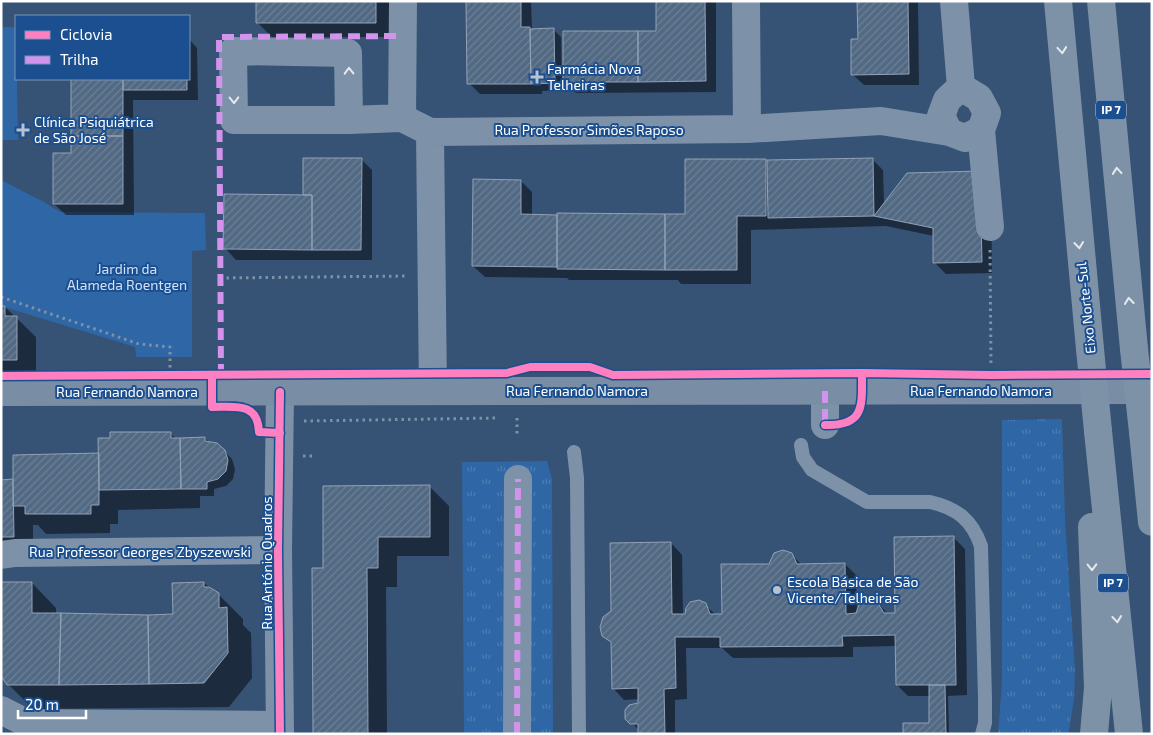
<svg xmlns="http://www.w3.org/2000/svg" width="1153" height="735" viewBox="0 0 1153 735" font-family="'Exo 2',sans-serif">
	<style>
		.grass { fill: url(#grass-tufts) }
		.park { fill: #2f66a5 }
		.shadow { fill: #0007 }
		.building { fill: url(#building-hatch); stroke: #92a2b6 }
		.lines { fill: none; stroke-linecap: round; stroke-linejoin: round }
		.path { stroke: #7d92a8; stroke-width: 3; stroke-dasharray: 2.5 4; stroke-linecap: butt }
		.lane { stroke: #7d92a8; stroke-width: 14 }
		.street { stroke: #7d92a8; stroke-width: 28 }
		.secondary { stroke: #798da4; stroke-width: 28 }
		.highway { stroke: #7e92a7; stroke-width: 28 }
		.highway-bridge { stroke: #7e92a7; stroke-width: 28 }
		.quiet { stroke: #d193ec; stroke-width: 6; stroke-dasharray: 12 6; stroke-linecap: butt }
		.cycleway-casing { stroke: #1b4f8f; stroke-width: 11 }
		.cycleway { stroke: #ff80c0; stroke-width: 8 }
		.oneway { stroke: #e5e9ed }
		.oneway2 { stroke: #e5e9ee }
		.poi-dot { fill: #b9c2ce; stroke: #1b4f8f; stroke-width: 2 }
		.labels { text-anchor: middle; stroke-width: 4; stroke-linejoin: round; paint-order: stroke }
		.shield { fill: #1b4f8f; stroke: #bbcadd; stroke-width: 1 }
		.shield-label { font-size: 12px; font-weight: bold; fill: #fff }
		.poi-label { font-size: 14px; fill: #fff; stroke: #1b4f8f; text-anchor: start }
		.street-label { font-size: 14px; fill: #fff; stroke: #1b4f8f }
		.park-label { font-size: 14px; fill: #cfe3fa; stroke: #1b4f8f }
	</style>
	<defs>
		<pattern id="grass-tufts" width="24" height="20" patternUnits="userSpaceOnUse" patternTransform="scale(1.25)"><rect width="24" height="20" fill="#2f66a5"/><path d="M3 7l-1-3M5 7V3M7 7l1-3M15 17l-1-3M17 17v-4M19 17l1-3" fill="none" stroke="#4e7db2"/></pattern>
		<pattern id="building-hatch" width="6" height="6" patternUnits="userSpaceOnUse" patternTransform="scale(1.25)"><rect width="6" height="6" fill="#526984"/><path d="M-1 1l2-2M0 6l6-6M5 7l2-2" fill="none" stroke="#6c8096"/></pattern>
	</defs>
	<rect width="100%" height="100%" fill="#365274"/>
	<path class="grass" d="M1062,419l3,100 10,152 -1,28 -5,31 -1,4h-70l4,-52v-262z
		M547,461l5,17 1,256h-89l-2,-272z"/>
	<path class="park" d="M1,27h15l2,113h-17z
		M1,180l43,22 16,10 145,1 1,37 -14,1v106h-56l-1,-10 -134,-41z"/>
	<path class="shadow" d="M257,1h133v36h-118l-15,-15z
		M467,1h64l1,29h22l7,7 1,53 -20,1v3h-62l-11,-11z
		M657,1h59v91l-140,1 -11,-11 93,-50z
		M858,1h60l1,84h-55l-12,-11 7,-34z
		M189,39l8,9 1,52h-65l1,115h-68l-12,-11 19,-50 -1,-75h117z
		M361,159l11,11v90h-136l-11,-12z
		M872,159l11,11 1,34 107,-20 1,89 -46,1 -11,-11 -1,-27 -48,-10 -135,4v54h-70l-3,-4h-109l-2,-2 -82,-1 -12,-11 48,-85 11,11v24l154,-1 79,-55 3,3z
		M1,307h4l31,30v42h-35z
		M170,433l6,6h29l19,12 8,8 3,10 -2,10 -7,7 -12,3v7h-14v12l-82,2v14h-8v9l-64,1 -8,-9h-5v31h-32v-75h13z
		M429,486l20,20v50h-52v31h-11l1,147h-73l11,-165z
		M953,537l12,12 2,146 -19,1 1,38h-44l25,-9v-29h-22l-11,-11 -1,-39 -43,1v10l-120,1 -11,-10h-36l1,51 -12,1v34h-35v-3l-13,-13 12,-14v-5l-15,1 -11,-12v-44l-9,-9 8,-24 59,-68 11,12 1,60h3l19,-10 11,10h7l47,-50 21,-11 11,11 43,-1 11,11 1,40 19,-14 12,13h8z
		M32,583l24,25v6l118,2 30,-33 14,11 25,25v6l8,8 1,45 -23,29 -196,2 -25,-25z"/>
	<path class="building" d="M256,1h120v22h-120z
		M466,1h55v26h9l1,57h-64z
		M656,1h49l1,80 -68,1v-51h18z
		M857,1h51l1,73 -58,1v-36h7z
		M554,28l1,55 -24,1 -1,-55z
		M563,31h75v51h-75z
		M71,79h52v57h-52z
		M123,79h64v11h-64z
		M71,136h52v68h-70v-51h18z
		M303,158h59l-1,92h-49v-55h-9z
		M873,158l1,58 -106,2 -1,-58z
		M685,159h81v57h-29v54h-72v-56h20z
		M980,171l2,91 -49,1v-35l-59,-12 33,-43z
		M473,179l48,1v34l36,1v52l-85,-1z
		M224,194l88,1v55l-89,-1z
		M557,213l108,1v56l-108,-1z
		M1,306h4v10h12v44h-16z
		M110,432h61v6h9l1,51 -82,1 -1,-52h12z
		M205,437v4l12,2 8,7 3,10 -2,11 -8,8 -11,3v7h-26l-1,-51z
		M99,453v52h-8v9h-66v-8h-12v-51z
		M13,479l1,58h-13v-57z
		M430,485v52h-52v31h-11l1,166h-55l-1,-166h11v-82z
		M954,536l2,149h-60l-1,-50 -53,1 1,10 -123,1v-10h-45l1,51 -12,1 1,45h-27v-10h-8l-5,-5v-9l4,-5 9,-2v-15l-26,1 -1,-47 -9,-6 -2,-9 3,-10 8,-6 -1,-68 61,-1 1,72h13l1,-6 4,-6 9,-2 7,3 4,11h12l-1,-50h48l5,-11 9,-3 9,3 5,11 48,-1 1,51 10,-1 4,-11 7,-4 9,2 8,13h11l-1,-76z
		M1,582h31v31h29l-2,72h-52l-6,-9z
		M204,582v5h5l10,6v15l8,-1 1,46 -24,30 -55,1 -1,-69 25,-1 -1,-31z
		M61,613l87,2 1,69 -90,1z
		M929,685h16l1,49h-43v-11h26z"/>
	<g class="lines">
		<path class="path" d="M990,250l1,117
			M220,278l188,-2
			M1,297l138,47 31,3v21
			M517,418v19
			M304,421l193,-3
			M303,456h10"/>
		<path class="lane" d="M801,445l2,12 9,13 55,32h63c27,6 42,18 51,44l4,152v25l-3,11
			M574,452l3,26 2,256"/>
		<path class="street" d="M746,1l1,128
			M954,1l7,86
			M961,87l18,11 8,15 -6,17 -16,8 -16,-6 -8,-16 6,-16z
			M402,118l1,-117
			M349,120l-1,-67 -115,-2 1,69h115l53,-2 28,14 317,-3 134,-8 68,11
			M981,130l9,97
			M430,132l3,259
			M825,391v34
			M280,392l-2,158 2,184
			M1,555l14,-2 263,-3
			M1,710l41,21
			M27,723l253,2
			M517,734l1,-255"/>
		<path class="secondary" d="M1,392l1151,-2"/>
		<path class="highway" d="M1058,1l32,348
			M1101,1l33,348
			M1098,431l31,303
			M1143,432l9,90
			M1092,527l6,161 -4,46"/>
		<path class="highway-bridge" d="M1090,349l8,82
			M1134,349l9,83"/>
		<path class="quiet" d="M221,376l-2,-339 183,-1
			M825,391v34
			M517,734l1,-255"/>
		<g class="cycleway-casing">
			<path id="cycleway" d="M1,376l506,-3 23,-6h60l23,8 249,-2 129,2 161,-1
				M212,376v31c23,0 46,-5 47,25l21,1
				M280,392l-2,158 2,184
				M825,425c40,1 37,-19 37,-52"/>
		</g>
		<use href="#cycleway" class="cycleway"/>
	</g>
	<defs><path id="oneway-chevron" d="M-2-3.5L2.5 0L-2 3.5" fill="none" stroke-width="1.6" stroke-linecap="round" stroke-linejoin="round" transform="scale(1.25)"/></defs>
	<g class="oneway">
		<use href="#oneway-chevron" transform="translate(1062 50) rotate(85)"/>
		<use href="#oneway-chevron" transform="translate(1117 171) rotate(-95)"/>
		<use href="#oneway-chevron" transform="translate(1079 245) rotate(84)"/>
		<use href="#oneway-chevron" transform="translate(1129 301) rotate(-96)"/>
		<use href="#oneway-chevron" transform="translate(1092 567) rotate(89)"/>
		<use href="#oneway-chevron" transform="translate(1117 619) rotate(84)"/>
	</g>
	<g class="oneway2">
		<use href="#oneway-chevron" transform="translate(349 71) rotate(-91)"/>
		<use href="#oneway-chevron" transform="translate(234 100) rotate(89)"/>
	</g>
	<g class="poi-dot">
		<path d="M534.5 69.5h5v5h5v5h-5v5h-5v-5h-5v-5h5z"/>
		<path d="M20.5 122.5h5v5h5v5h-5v5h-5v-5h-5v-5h5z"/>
		<circle cx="777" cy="590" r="5"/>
	</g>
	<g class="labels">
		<g class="shield">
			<rect x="1096" y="100.5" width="30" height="19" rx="4"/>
			<rect x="1098" y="573.5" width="30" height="19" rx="4"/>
		</g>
		<g class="shield-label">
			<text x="1111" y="114">IP 7</text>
			<text x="1113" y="587">IP 7</text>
		</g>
		<g class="poi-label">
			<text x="547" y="74">Farmácia Nova<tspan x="547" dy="16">Telheiras</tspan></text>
			<text x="34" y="127">Clínica Psiquiátrica<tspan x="34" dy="16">de São José</tspan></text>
			<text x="787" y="587">Escola Básica de São<tspan x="787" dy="16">Vicente/Telheiras</tspan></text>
		</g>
		<g class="street-label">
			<text x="589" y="135">Rua Professor Simões Raposo</text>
			<text transform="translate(1086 308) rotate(-96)" y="5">Eixo Norte-Sul</text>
			<text x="577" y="396">Rua Fernando Namora</text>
			<text x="981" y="396">Rua Fernando Namora</text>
			<text x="127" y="397">Rua Fernando Namora</text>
			<text x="140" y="557">Rua Professor Georges Zbyszewski</text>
			<text transform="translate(267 563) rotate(-90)" y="5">Rua António Quadros</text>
		</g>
		<g class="park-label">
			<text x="127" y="274">Jardim da<tspan x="127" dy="16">Alameda Roentgen</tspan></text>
		</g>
	</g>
	<rect width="1153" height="735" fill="none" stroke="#ffffff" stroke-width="5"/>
	<rect x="15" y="15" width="175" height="65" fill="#1b4f8f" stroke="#7695bc"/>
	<rect x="25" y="31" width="25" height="8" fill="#ff80c0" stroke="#7695bc"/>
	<text x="60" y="40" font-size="15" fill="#ffffff">Ciclovia</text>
	<rect x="25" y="56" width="25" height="8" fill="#d193ec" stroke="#7695bc"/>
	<text x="60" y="65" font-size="15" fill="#ffffff">Trilha</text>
	<path d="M18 710v8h68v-8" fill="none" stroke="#ffffff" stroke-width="2.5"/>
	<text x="25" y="710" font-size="15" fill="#ffffff" stroke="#1b4f8f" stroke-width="4" paint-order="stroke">20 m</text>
</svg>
